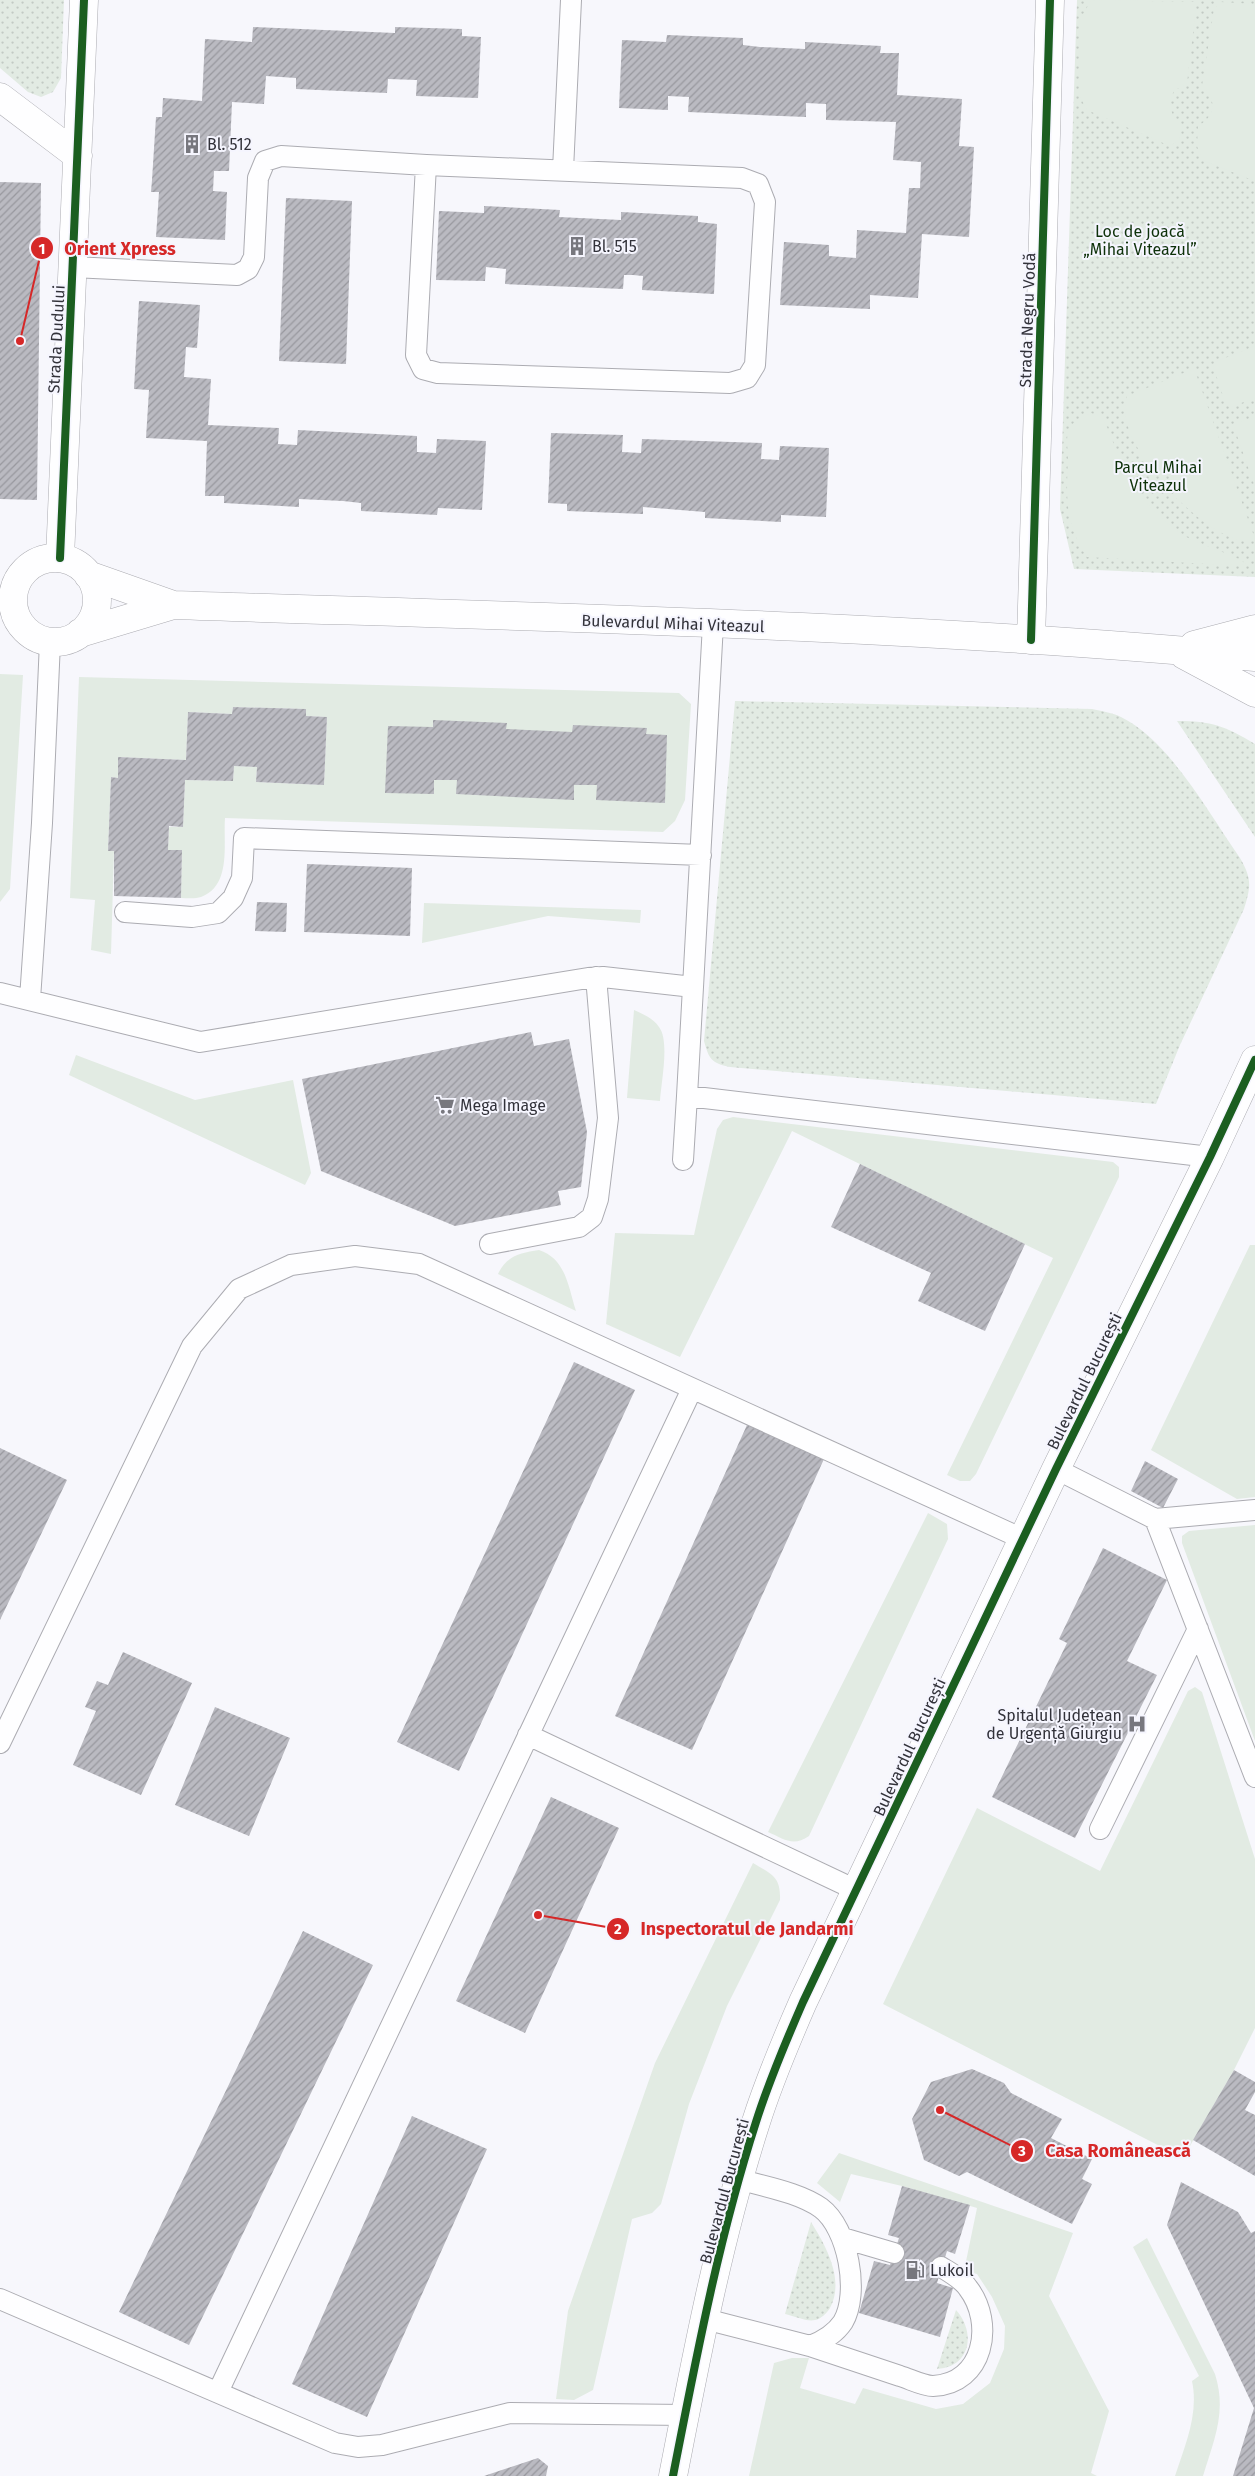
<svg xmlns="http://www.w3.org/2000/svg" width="1255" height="2476" viewBox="0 0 1255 2476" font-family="'Fira Sans',sans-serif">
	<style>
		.grass { fill: url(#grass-dots) }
		.garden { fill: #e2ebe3 }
		.building { fill: url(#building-hatch) }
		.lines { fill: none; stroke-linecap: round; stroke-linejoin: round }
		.lane-casing { stroke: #acacb2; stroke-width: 22 }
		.street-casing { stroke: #acacb2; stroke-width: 29 }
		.secondary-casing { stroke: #acacb2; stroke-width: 29 }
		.primary-casing { stroke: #acacb2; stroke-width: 29 }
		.lane { stroke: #fefeff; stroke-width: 20 }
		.street { stroke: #fefeff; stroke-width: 28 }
		.secondary { stroke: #fefeff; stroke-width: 28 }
		.primary { stroke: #fefeff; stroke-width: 28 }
		.cycleway-casing { stroke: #f5f5fe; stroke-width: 11 }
		.cycleway { stroke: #1b5e20; stroke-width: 8 }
		.labels { text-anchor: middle; stroke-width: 4; stroke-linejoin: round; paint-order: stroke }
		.poi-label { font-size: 16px; fill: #32323a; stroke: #f5f5fe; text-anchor: start }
		.park-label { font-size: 16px; fill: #0e320a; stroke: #f5f5fe }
		.street-label { font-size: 16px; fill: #32323a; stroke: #f5f5fe }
		.leader { fill: none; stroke: #d62828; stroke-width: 2 }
		.callout-dot { fill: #d62828; stroke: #f5f5fe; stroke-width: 2 }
		.mark-label { font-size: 15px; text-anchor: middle; font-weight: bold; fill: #fff }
		.callout-label { font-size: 18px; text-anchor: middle; font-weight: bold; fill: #d62828; stroke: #f5f5fe; stroke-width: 4; stroke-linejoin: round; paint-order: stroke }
	</style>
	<defs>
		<pattern id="grass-dots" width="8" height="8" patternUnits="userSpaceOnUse" patternTransform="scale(1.25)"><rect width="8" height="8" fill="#e2ebe3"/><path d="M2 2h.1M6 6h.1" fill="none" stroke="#c2cac4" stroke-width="1.8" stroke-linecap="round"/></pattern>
		<pattern id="building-hatch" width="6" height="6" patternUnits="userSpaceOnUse" patternTransform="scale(1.25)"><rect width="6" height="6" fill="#babac1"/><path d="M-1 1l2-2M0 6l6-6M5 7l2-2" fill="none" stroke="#98989e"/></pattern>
	</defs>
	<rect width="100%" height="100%" fill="#f7f7fc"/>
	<path class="grass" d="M0,0h64l-3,78 -8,14 -12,5 -13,-5 -28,-24z
		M1077,0h178v577l-181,-8 -14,-60z
		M735,701l357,8c9,2 21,4 29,8 49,24 88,97 119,141 12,21 11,28 4,51l-64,136 -24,59 -426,-37c-19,-4 -21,-8 -26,-26z
		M1177,721c35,0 48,5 78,23v93z
		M811,2222c15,24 34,58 19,86 -3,5 -9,11 -15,12 -8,2 -21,-4 -30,-6z
		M956,2310c20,22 15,57 -19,59z"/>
	<path class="garden" d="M1091,0l103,2 2,6 -9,75 -13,8c-7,14 -4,25 9,34l-4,15 -9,6 -83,-36 -8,-15v-73z
		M1221,2l34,2v175l-3,1 -50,-20 -5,-14 1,-20c18,-10 19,-27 4,-40l12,-77z
		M1255,346v52l-25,9 -4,-2 -13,-39 2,-4z
		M1191,370l4,1 59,165 -3,4c-26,4 -60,-28 -78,-45l2,-8 -6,-15 -19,-3c-13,-22 -31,-48 -23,-73z
		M1091,413l11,4c6,10 9,21 14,32 17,40 31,61 67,86 14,9 56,21 63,29l-21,1 -138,-8c-22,-32 -21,-60 -19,-97 0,-9 -2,-20 0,-28 4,-11 13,-15 23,-19z
		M1255,417v70l-21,-60 1,-4z
		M0,674l23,1 -13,214 -10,13z
		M79,677l600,16 12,11 -6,96 -10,21 -12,11 -438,-14c-2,25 7,68 -24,79 -6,2 -14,1 -20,1l1,-48h-14l1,-23h14l2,-47 48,1 1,-15 23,1 -1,15 68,3 3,-68 -21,-1v-7l-73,-2 -1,7 -44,-2 -2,48 -68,-3v21l-7,-1 -3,74h6l-3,103 -20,-4 4,-50 -25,-2z
		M424,903l217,7 -1,13 -92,-7 -126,27z
		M634,1010c9,4 19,8 25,17 11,14 2,56 1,74l-33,-3z
		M76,1055l119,45 98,-20 18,93 -6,12 -236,-110z
		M733,1117l380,45 6,5v10l-143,297 -6,7h-10l-13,-6 106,-217 -261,-127 -112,226 -74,-33 9,-91 79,2 23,-106 6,-9z
		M1250,1245h5v252l-18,2 -86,-49z
		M539,1250c27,9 29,36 37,61l-78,-37c8,-18 22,-21 41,-24z
		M928,1513l19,11 1,15 -139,297c-16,11 -25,3 -41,-4z
		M1255,1525v216l-73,-198v-7l7,-5z
		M1195,1687l7,5 53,167v169l-21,42 -51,88 -300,-154 94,-196 123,63 88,-180z
		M753,1863c18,11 28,13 27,37l-53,106 -38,98 -28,100 -9,9 -20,6 -39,171 -19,10 -18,-1 12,-88 87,-248z
		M839,2153l234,80 -24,63 60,115 -18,62 6,3h-348l25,-113 18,-5h17l-9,30 55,16 8,-16 73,21 27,-5 27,-21 14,-34 1,-23 -13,-29 -15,-23 -13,-3 13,-63 -75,-22 -51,-12 -11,28 -23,-19z
		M1147,2238l68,136c12,38 -1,66 -12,102h-28c10,-31 24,-62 17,-95l7,-5 -66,-129z"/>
	<path class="building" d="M253,27l142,6v-6l67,2v7l19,1 -3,61 -62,-2 1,-16 -29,-1 -1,14 -91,-4v-11l-30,-2 -2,28 -32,-2 -3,69h-15l-1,20 14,1 -2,48 -69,-3 3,-45h-8l1,-12 4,-63h6l1,-19 39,3 3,-62 47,3z
		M667,35l76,3v7l17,2 45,2v-7l76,4 -1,7h19l-2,42 65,4 -3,47 15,1 -5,90 -47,-3 -4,64 -48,-3v14l-90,-4 4,-63 45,3v11l27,2 1,-28 49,3 3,-45h11l1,-26 -28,-2 3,-38 -70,-2v-16l-20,-1v14l-118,-5 1,-15 -21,-1v14l-49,-2 3,-68 44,2z
		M0,182l41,1 -4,317 -37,-1z
		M286,198l66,3 -6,163 -67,-3z
		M484,206l76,4 -1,7 62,3v-8l77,4v6l19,2 -3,70 -72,-4 1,-14 -10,-1h-9l-1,14 -118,-5 1,-15 -20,-2 -1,14 -49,-1 3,-69 45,2z
		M139,301l61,4 -3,43 -11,-1 -2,30 27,2 -3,46 71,3 -1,16 19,1 1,-15 119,6v16l19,1 1,-14 49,2 -4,69 -44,-2 -1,7 -76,-4v-8l-18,-2 -44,-2v8l-75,-4v-7h-19l2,-55 -61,-3 3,-48 -15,-1z
		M551,433l72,2 -1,17 19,1 1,-14 120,4 -1,16 18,1 1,-14 49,2 -3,69 -45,-2v7l-76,-4v-6l-62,-5v7l-76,-3v-7l-19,-1z
		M233,707l73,2v7l21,1 -3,68 -68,-3 1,-15 -23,-1 -1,15 -48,-1 -2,47 -14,-1 -1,24h14l-1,48 -67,-2v-45h-6l3,-74 7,1v-21l68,3 2,-48 44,2z
		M433,720l74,3 -1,6 21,1 45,2 1,-7 74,3 -1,6 21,1 -2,68 -69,-3 1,-15h-23v15l-118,-6 1,-14h-23v14l-49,-1 3,-67 45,1z
		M307,864l105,4 -2,68 -106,-4z
		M257,902l30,1 -1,29 -31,-1z
		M531,1032l3,14 35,-7 18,93 -6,55 -23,4 3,14 -106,21 -134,-55 -19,-92z
		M860,1164l165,80 -40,87 -67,-30 13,-28 -100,-46z
		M574,1362l61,28 -176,381 -62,-29z
		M747,1425l77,34 -132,291 -77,-34z
		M0,1448l67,32 -67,140z
		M1145,1461l33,18 -15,29 -32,-17z
		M1103,1548l64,32 -40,81 30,14 -82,163 -83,-41 75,-154 -8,-4z
		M123,1652l69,31 -51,112 -68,-30 23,-54 -11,-4 12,-26 11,4z
		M215,1707l75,31 -41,98 -74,-31z
		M551,1797l68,31 -94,205 -69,-32z
		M303,1931l70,34 -184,380 -70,-33z
		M972,2069l32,14 7,10 51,26 -11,19 41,21 -10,20 10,5 -20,40 -105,-52 -8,4 -35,-16 -12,-41 19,-37z
		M1234,2070l21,12v10l-10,18 10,5v61l-62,-36z
		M412,2116l75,33 -120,268 -75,-33z
		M1181,2182l57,30 13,21 4,-2v245h-22l21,-68 -87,-183z
		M902,2186l68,19 -15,49 -8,-3 -10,32 16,5 -13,49 -81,-24 15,-52 16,4 9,-27 -11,-3z
		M538,2458l10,8 -2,10h-62z"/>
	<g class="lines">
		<g class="lane-casing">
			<path id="lane" d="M563,170l8,-170
				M73,267l164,8 11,-6 6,-12 4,-79 7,-17 16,-5 145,9 316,13 16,6 7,18 -10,163 -8,13 -17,5 -292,-10 -15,-4 -7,-14 10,-190
				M713,624l-26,472 523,61
				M125,912l67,5 26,-4 15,-15 9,-20 2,-40 457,17
				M0,993l200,49 388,-64 15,-1 90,10
				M30,999l12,-176 8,-181
				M683,1160l4,-64
				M490,1244l89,-17 13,-10 6,-18 10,-81 -12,-141
				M1056,1469l99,50 100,-9
				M1155,1519l100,258
				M528,1735l328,155
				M0,1743l192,-397 47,-57 52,-24 64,-9 64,8 604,275
				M1100,1829l98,-200
				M843,2238l51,15
				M0,2299l335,144 23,4 24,-2 128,-32 175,2
				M705,2319l105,27c13,-5 25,-12 33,-24 17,-29 5,-94 -22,-114 -23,-16 -56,-21 -83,-29
				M810,2346c30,10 60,20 90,30 10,3 23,10 33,10 51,-2 62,-63 35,-98 -6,-9 -17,-15 -27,-21
				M218,2392l474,-1003"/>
		</g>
		<g class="street-casing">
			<path id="street" d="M0,97l78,59
				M60,558l24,-558
				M1031,640l19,-640"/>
		</g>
		<g class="secondary-casing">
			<path id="secondary" d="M673,2476c23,-118 46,-239 83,-354 13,-41 30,-81 47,-120l253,-533 154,-312 45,-97"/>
		</g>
		<g class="primary-casing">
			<path id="primary" d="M13 600a42 42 0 1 1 84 0a42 42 0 1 1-84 0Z
				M88,575l85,30c360,12 722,19 1082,52
				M80,633l93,-28
				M1194,645l61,-16
				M1184,655l71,38"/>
		</g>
		<use href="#lane" class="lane"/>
		<use href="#street" class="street"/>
		<use href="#secondary" class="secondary"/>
		<use href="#primary" class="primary"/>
		<g class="cycleway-casing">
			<path id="cycleway" d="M60,558l24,-558
				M1031,640l19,-640
				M673,2476c23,-118 46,-239 83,-354 13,-41 30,-81 47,-120l253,-533 154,-312 45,-97"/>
		</g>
		<use href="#cycleway" class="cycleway"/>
	</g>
	<defs>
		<g id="building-bare" transform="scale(1.5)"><path d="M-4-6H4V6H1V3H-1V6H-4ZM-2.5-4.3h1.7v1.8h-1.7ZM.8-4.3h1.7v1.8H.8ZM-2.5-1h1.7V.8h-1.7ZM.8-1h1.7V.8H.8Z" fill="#77777e" stroke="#f5f5fe" stroke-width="2.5" paint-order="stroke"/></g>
		<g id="supermarket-bare" transform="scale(1.5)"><path d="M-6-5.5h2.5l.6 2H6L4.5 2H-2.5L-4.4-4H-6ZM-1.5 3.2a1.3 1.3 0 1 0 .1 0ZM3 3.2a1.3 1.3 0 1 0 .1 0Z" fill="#77777e" stroke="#f5f5fe" stroke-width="2.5" paint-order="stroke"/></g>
		<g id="hospital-bare" transform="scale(1.5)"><path d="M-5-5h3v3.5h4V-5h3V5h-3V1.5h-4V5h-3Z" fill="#77777e" stroke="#f5f5fe" stroke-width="2.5" paint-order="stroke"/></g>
		<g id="fuel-bare" transform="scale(1.5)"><path d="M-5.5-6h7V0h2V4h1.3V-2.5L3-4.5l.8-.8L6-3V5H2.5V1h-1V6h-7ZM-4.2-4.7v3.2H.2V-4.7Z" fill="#77777e" stroke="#f5f5fe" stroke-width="2.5" paint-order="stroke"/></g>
	</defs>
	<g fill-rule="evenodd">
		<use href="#building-bare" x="192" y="144"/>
		<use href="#building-bare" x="577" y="246"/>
		<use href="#supermarket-bare" x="445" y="1105"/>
		<use href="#hospital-bare" x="1137" y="1724"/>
		<use href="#fuel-bare" x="915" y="2270"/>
	</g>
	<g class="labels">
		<g class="poi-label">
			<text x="207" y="150">Bl. 512</text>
			<text x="592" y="252">Bl. 515</text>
			<text x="460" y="1111">Mega Image</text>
			<text x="1122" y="1721" text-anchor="end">Spitalul Județean<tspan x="1122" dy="18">de Urgență Giurgiu</tspan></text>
			<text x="930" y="2276">Lukoil</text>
		</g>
		<g class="park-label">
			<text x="1140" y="237">Loc de joacă<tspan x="1140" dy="18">„Mihai Viteazul”</tspan></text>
			<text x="1158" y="473">Parcul Mihai<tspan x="1158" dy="18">Viteazul</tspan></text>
		</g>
		<g class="street-label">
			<text transform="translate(1027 320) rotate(-88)" y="6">Strada Negru Vodă</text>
			<text transform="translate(56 339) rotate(-87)" y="6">Strada Dudului</text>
			<text transform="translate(673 623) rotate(2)" y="6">Bulevardul Mihai Viteazul</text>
			<text transform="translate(1084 1381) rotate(-64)" y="6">Bulevardul București</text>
			<text transform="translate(909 1747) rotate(-65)" y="6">Bulevardul București</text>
			<text transform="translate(724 2191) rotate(-75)" y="6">Bulevardul București</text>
		</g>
	</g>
	<path class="leader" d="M20 341L42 248M538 1915L618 1929M940 2110L1022 2151"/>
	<g class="callout-dot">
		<circle cx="20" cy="341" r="5"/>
		<circle cx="538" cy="1915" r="5"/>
		<circle cx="940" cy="2110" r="5"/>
		<circle cx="42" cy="248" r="12"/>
		<circle cx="618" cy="1929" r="12"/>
		<circle cx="1022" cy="2151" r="12"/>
	</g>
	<g class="mark-label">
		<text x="42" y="254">1</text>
		<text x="618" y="1934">2</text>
		<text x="1022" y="2156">3</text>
	</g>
	<g class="callout-label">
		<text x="120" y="255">Orient Xpress</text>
		<text x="747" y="1935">Inspectoratul de Jandarmi</text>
		<text x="1118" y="2157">Casa Românească</text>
	</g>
</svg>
